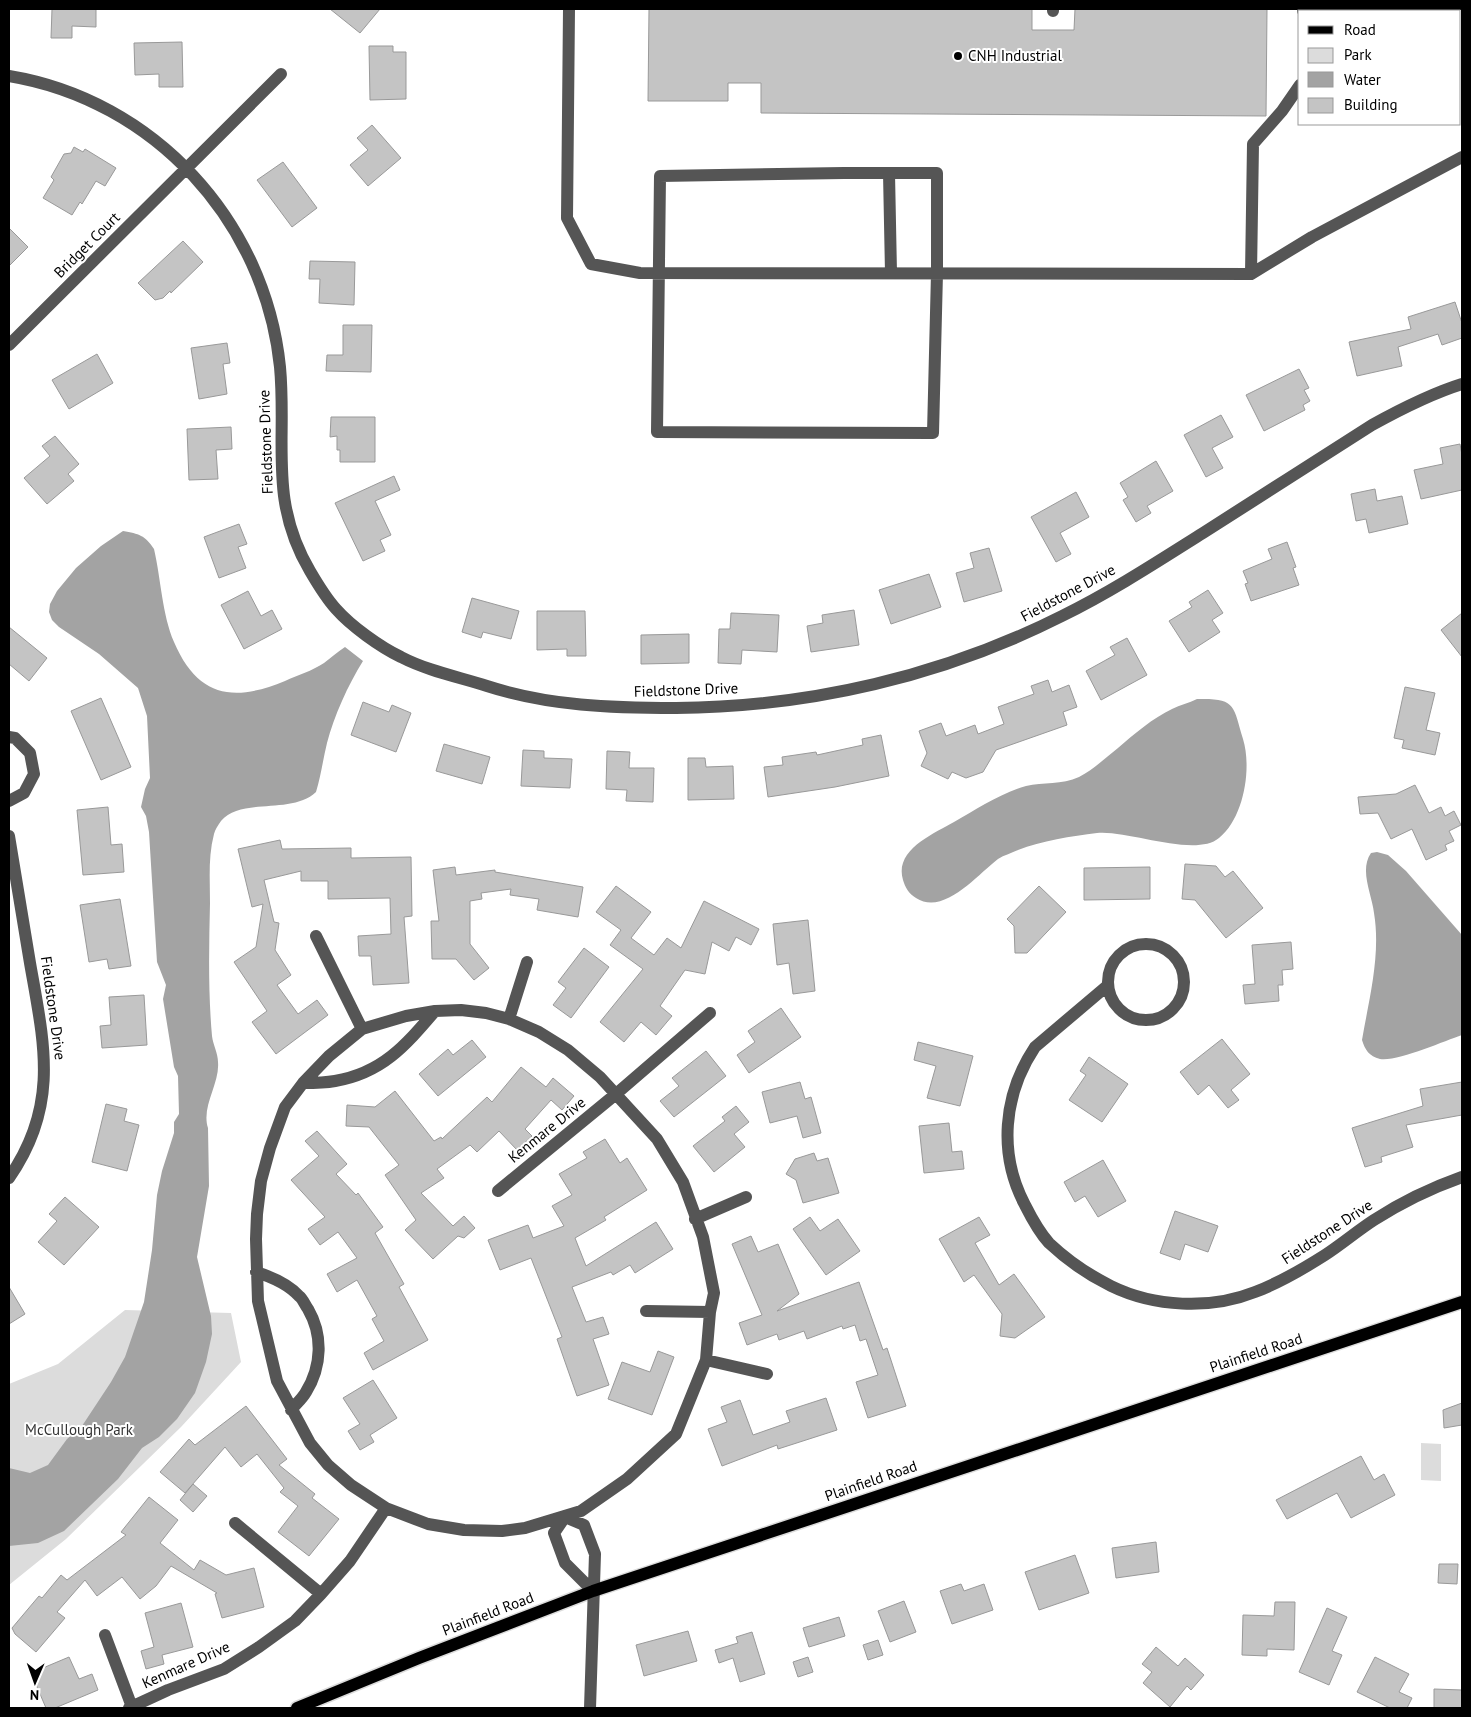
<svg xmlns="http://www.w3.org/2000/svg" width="1471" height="1717" viewBox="0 0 1471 1717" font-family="'PT Sans',sans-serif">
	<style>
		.green { fill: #dcdcdc }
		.water { fill: #a3a3a3 }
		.building { fill: #c4c4c4; stroke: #999 }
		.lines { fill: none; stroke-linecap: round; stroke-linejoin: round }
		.major-casing { stroke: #dbdbdb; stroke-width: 15 }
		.minor { stroke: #555; stroke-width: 12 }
		.major { stroke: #000; stroke-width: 12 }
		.poi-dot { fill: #000; stroke: #fff; stroke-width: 2 }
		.labels { text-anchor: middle; stroke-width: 4; stroke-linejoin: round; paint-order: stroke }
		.poi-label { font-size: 15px; fill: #000; stroke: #fff; text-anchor: start }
		.street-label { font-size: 15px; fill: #000; stroke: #fff }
		.park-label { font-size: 15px; fill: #333; stroke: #fff }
	</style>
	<rect width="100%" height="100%" fill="#fff"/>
	<path class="green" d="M125,1310l106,3 10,49 -60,65 -115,112 -57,46v-201l49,-20z
		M1421,1443l20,1v37l-20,-1z"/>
	<path class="water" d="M123,531c16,3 22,4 31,18 7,30 8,65 20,93 24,56 60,60 111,39 13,-6 27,-10 39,-18 7,-5 13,-11 21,-16l18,14c-15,24 -29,55 -36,82 -4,16 -6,33 -11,49 -24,23 -75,5 -95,29 -3,4 -6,9 -7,13 -6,23 -4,46 -4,69 -1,44 -2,88 2,133 1,9 6,17 6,26 2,22 -17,44 -10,66l1,58 -12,71 14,59 1,18 -6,28 -11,31 -18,26 -18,18 -17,11 -24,31 -54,52 -26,12 -29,3v-78l21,5 18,-8 19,-26 15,-13 29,-44 14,-25 19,-55 8,-52 5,-55 5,-24 12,-38v-11l5,-8 -1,-38 -4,-9 -11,-68 3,-14 -9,-23 -8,-130 -3,-16 -5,-9 4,-18 5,-11 -3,-62 -9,-28 -39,-34 -40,-27 -7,-7 -3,-8 1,-8 7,-13 19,-23 25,-22z
		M1197,699c39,-1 36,6 46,40 9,29 1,79 -24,99 -24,20 -90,-8 -122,-5 -25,3 -56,8 -79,17 -6,3 -14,5 -20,9 -21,16 -54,57 -82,39 -7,-4 -11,-11 -13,-18 -9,-30 30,-46 51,-58 23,-13 47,-29 72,-36 17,-4 36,-1 53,-9 14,-7 26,-19 39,-29 16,-14 35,-30 54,-39 8,-4 17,-6 25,-10z
		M1377,852l11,3 18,16 56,64v100c-18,6 -65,27 -82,24 -11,-3 -15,-9 -18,-19 7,-41 19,-85 12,-127 -2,-18 -15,-43 -3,-60z"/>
	<path class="building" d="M52,9h44v18l-24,-1v12h-21z
		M330,9h50l-20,24z
		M649,9h383v21h42l1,-21h192l-1,107 -505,-3v-30h-33v18h-80z
		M182,42l1,45h-24v-13l-24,1 -1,-32z
		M369,46h24v6h13v47l-36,1z
		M372,125l29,33 -33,28 -18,-21 18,-15 -11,-12z
		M74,147l9,5 2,-3 31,19 -11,18 -9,-5 -14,23 -2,-2 -8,13 -29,-17 11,-18 -3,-3 13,-23 7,-1z
		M283,162l34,46 -25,19 -35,-47z
		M9,228l19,19 -19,19z
		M183,241l20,21 -32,31 -1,-2 -7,7 -8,2 -17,-17z
		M310,261l45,1 -1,43 -35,-2 1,-24h-11z
		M1455,302l7,21v15l-20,7 -4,-11 -40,13 4,19 -45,10 -8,-34 62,-13 -3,-12z
		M343,325h29l-1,47 -45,-1 1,-16h16z
		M227,343l3,20 -7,1 4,30 -28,5 -8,-51z
		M97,354l16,29 -44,26 -17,-29z
		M1299,369l10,19 -5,2 6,11 -7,4 2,5 -41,21 -18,-36z
		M1221,415l12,22 -21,11 11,20 -17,9 -22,-42z
		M331,417h44v45h-35v-12h-3v-14l-7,1z
		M231,427l1,22 -16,1 2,29 -29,1 -2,-51z
		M55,436l24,28 -11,10 6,7 -27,23 -23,-26 26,-22 -8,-10z
		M1460,444l2,11v35l-41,9 -7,-29 29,-6 -3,-16z
		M1156,461l17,30 -26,15 4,7 -15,9 -13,-22 5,-3 -8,-14z
		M394,476l6,14 -25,11 16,34 -11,5 5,11 -22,10 -28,-58z
		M1375,489l2,12 25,-5 6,28 -39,9 -3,-14 -10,2 -5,-27z
		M1076,492l13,25 -29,16 11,21 -15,8 -25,-45z
		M239,524l8,20 -9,3 8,21 -27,10 -15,-41z
		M1287,542l9,25 -3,1 6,17 -48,16 -6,-17 3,-1 -5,-12 29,-12 -4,-10z
		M989,548l13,43 -38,11 -8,-29 18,-5 -4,-15z
		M929,574l12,33 -50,17 -12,-34z
		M1208,590l15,23 -11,7 8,12 -31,20 -20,-31 23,-14 -3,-5z
		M248,591l13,25 11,-6 10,19 -38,20 -23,-44z
		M472,598l47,13 -8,28 -28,-7 -2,6 -19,-6z
		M854,610l5,35 -48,7 -4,-26 16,-3 -1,-8z
		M537,611h48l1,45h-19v-7l-30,1z
		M731,613l48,2 -2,37 -35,-2 -1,14 -23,-1 1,-34h11z
		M1462,613v44l-21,-27z
		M9,627l38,31 -18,23 -20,-17z
		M689,634v29l-48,1v-29z
		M1127,638l20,37 -46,25 -15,-29 29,-16 -5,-8z
		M1048,680l4,12 17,-7 8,22 -14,5 4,13 -71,25 -13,22 -17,6 -14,-6 -4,7 -27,-13 6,-13 -8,-22 22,-8 5,13 29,-11 3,9 26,-10 -6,-17 36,-13 -3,-8z
		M1405,687l30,6 -9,37 14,3 -5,22 -33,-7 2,-8 -10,-2z
		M101,698l30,69 -30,13 -30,-69z
		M363,702l26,10 3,-7 19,8 -15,39 -45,-17z
		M881,735l8,41 -54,11 -67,10 -4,-30 19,-2 -1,-8 34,-5 1,3 46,-10 -1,-6z
		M444,744l46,13 -8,27 -46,-13z
		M523,750l21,1v7l28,1 -2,29 -49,-2z
		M607,751l23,1 -1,16h25l-1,34 -27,-1 1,-11 -21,-1z
		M688,758h17l1,9 27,-1 1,33 -46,1z
		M1415,785l14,28 12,-6 4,9 9,-5 7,14 -12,6 5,10 -9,4 2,5 -21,10 -14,-31 -21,10 -13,-26 -18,1 -2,-17 38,-3z
		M108,807l3,38 11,-1 2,28 -41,3 -6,-65z
		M280,840l2,9 69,-1v10l60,-1 1,59 -8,1 5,66 -36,2 -2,-29h-12l-1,-20 33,-2 -1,-36 -62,1v-18h-27v-10l-37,9 10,42 5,1 -4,27 16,25 -14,10 21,29 19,-14 11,15 -52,39 -24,-32 15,-11 -33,-49 22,-15 7,-43 -11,3 -14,-58z
		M1185,864l31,2 9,11 8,-6 30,37 -37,30 -31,-38 -13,-1z
		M455,867l1,8 39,-5v2l88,15 -5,30 -41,-7 2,-11 -29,-4 1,-6 -30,4 1,6 -12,2v43l19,24 -15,12 -18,-21h-24l-1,-38h8l-6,-51z
		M1150,867v32l-66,1v-32z
		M616,886l35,26 -20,26 23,17 13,-17 14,10 23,-47 55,28 -8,16 -15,-8 -7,14 -17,-9 -7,32 -20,-4 -25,36 12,10 -16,19 -15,-13 -17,20 -24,-20 43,-53 -33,-24 11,-15 -25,-18z
		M1039,886l27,26 -39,41h-12l-1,-27 -7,-7z
		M120,899l11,67 -22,3 -2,-10 -18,3 -9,-57z
		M808,920l7,71 -22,3 -4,-31 -12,2 -4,-41z
		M1291,942l2,27 -11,1 1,15h-5l1,16 -34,3 -2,-19 12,-1 -3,-39z
		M584,948l25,19 -38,51 -18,-13 13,-17 -8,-6z
		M144,995l3,50 -45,3 -2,-22 11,-1 -2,-28z
		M781,1008l20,29 -52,36 -12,-18 18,-13 -7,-11z
		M1222,1039l28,35 -19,16 8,10 -11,8 -19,-23 -11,10 -18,-23z
		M472,1040l14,17 -48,39 -19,-22 29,-25 5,6z
		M918,1042l55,14 -13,50 -33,-8 9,-32 -22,-6z
		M706,1051l20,25 -52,41 -14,-16 19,-15 -7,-8z
		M1089,1057l39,27 -26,38 -33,-22 17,-25 -6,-4z
		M521,1067l25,20 7,-9 21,18 -12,14 -11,-10 -26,29 7,7 -15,14 -18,-19 -22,21 -7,-7 -33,24 7,9 -23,15 32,33 11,-10 11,12 -11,10 -6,-2 -25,23 -28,-29 11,-10 -31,-45 14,-10 -30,-38 -23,-1 1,-21 28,2 20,-16 39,50 7,-4 1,2 45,-42 5,5z
		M800,1082l5,17 6,-2 10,36 -18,5 -6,-22 -27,7 -8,-31z
		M1462,1082v33l-56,10 7,22 -32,10 1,5 -17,5 -13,-39 71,-22 -3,-17z
		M106,1104l21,5 -3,12 15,4 -12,46 -35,-9z
		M736,1106l13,16 -15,12 11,13 -31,25 -21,-26 32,-25 -3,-4z
		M949,1123l3,29 10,-1 2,18 -40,4 -5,-47z
		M317,1131l30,33 -11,10 20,21 2,-2 25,34 -8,6 29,51 -5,3 29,53 -55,30 -9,-17 20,-12 -12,-22 5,-3 -20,-36 -20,12 -10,-18 30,-16 -19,-26 -18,13 -12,-16 17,-12 -34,-37 28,-24 -14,-15z
		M605,1139l15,24 7,-5 20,32 -43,27 2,3 -31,18 11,28 70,-44 17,27 -38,24 -5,-8 -17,10 -2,-3 -39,15 14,35 17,-5 6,17 -16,5 16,46 -32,11 -20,-57 5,-2 -31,-79 -31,12 -12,-30 40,-15 5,13 31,-12 -12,-20 20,-11 -13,-21 28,-16 -4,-6z
		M814,1153l3,8 11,-3 11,35 -36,10 -7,-23 -10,-6 9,-15z
		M1103,1160l23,41 -28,16 -13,-21 -10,6 -11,-20z
		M65,1197l34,30 -35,38 -26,-23 19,-21 -8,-7z
		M1175,1211l43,15 -10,26 -23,-8 -5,16 -20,-7z
		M810,1217l10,14 18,-12 22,32 -34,24 -33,-46z
		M979,1217l11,18 -15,8 24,42 15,-11 31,43 -30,21 -15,-2 2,-22 -28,-39 -10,7 -25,-43z
		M751,1236l7,16 20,-8 21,50 -22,17 82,-29 24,68 4,-2 19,58 -38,12 -12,-36 22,-7 -12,-36 -6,2 -5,-16 -12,4 -1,-3 -35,13 -3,-8 -25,9 -2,-6 -30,11 -8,-22 23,-8 -30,-71z
		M9,1287l16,27 -16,10z
		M658,1351l16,6 -22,58 -44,-16 14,-37 28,10z
		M373,1380l24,38 -27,17 4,7 -14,8 -12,-19 12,-7 -17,-26z
		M826,1398l11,32 -59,19 -1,-4 -55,21 -14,-37 19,-7 -6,-15 19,-7 13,35 37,-13 -4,-11z
		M1462,1403v22l-18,3 -1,-18z
		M246,1406l41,53 -8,6 36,29 -3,4 27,21 -30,37 -31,-24 20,-26 -18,-14 4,-4 -27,-34 -16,13 -16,-20 -40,46 -25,-21 29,-33 6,6z
		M1361,1456l13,24 10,-6 11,21 -44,23 -14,-25 -50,26 -11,-19z
		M193,1484l14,12 -14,16 -13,-12z
		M149,1497l29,23 -18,23 34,27 6,-10 26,15 28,-7 10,39 -42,11 -7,-24 2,-1 -46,-27 -15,20 -16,13 -18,-22 -25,19 -12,-16 -28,32 8,6 -29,34 -21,-18 -3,-6 27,-32 3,2 19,-23 6,5 59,-45 -5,-3z
		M1156,1542l3,30 -43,6 -4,-30z
		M1075,1555l14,38 -50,17 -14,-38z
		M1439,1564h19l-1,20 -19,-1z
		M961,1584l3,7 20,-7 9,26 -41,14 -12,-33z
		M904,1601l12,31 -26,10 -12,-31z
		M1275,1602h20l-1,48 -27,-1v7l-25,-1 1,-40 31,1z
		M181,1603l12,44 -31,8 2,9 -18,5 -5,-18 13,-4 -9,-34z
		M1327,1608l20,9 -15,34 10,4 -13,30 -30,-13z
		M839,1617l6,19 -36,11 -6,-19z
		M688,1631l9,30 -53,15 -8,-31z
		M752,1632l13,42 -25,8 -7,-24 -14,5 -4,-13 23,-7 -2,-6z
		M878,1640l5,15 -15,5 -5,-15z
		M1156,1647l22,19 7,-8 19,17 -13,15 -4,-4 -17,21 -27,-24 9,-11 -10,-8z
		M69,1657l10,22 13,-5 6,16 -43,18h-9l-15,-35z
		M808,1657l5,15 -15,5 -5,-15z
		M1375,1657l34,17 -10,18 13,6 -5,10h-17l-33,-16z
		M1434,1689l28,1v18h-28z"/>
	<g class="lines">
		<g class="major-casing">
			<path id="major" d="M297,1708l122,-50 174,-67 869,-289"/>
		</g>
		<path class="minor" d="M569,9l-2,209 24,46 49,9 611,1 61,-37 150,-80
			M1053,11v-2
			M1303,11v-2
			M9,76c145,24 256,145 271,291 7,75 -12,133 30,204 7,12 16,27 26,38 15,17 44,38 65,48 27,14 58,20 86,29 62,20 125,22 189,22 134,-1 267,-32 386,-92 49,-24 95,-54 141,-83 56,-36 113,-72 169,-108 29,-16 58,-31 90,-41
			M889,173h-45l-184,3 -3,256 276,1 4,-160v-100h-48l2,100
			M1251,274l2,-130 29,-33 18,-26
			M9,345l272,-271
			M9,737l6,1 15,15 4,21 -10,19 -15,8
			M9,836c7,42 14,84 21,127 14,80 30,142 -21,215
			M316,936l46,93
			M1108 982a38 38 0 1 1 76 0a38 38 0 1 1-76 0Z
			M1107,986l-72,61c-32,48 -37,107 -10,158 6,12 15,28 24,38 18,17 40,32 62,43 43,21 99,24 144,6 24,-9 48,-23 70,-37 17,-11 32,-24 49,-35 28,-18 57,-32 88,-43
			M461,1010l25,3 23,6 30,13 29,18 32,27 57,62 26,43 20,55 11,56 -4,19 -4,48 -30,74 -49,45 -46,32 -56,17 -23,3 -38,-1 -36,-6 -42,-16 -35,-23 -23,-20 -18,-22 -33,-62 -19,-80 -2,-62 1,-25 4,-33 9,-33 15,-41 18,-24 26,-27 33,-27 44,-13 29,-5z
			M509,1019l18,-57
			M303,1083c10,0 21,0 32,-2 47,-8 70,-35 100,-70
			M498,1191l118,-97 94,-81
			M695,1219l51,-22
			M256,1272c16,5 32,12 43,24 4,3 6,9 9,13 15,26 14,57 -2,83 -4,7 -10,12 -15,18
			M646,1311l64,1
			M706,1360l61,14
			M235,1523l86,71
			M105,1635l27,72
			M129,1708l39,-18 56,-21 35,-22 36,-26 26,-27 29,-33 36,-53
			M590,1708l5,-154 -11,-29 -19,-8 -11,16 11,30 28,28"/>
		<use href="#major" class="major"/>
	</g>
	<circle class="poi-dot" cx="958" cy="56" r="5"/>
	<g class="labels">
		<g class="poi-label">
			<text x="968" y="61">CNH Industrial</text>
		</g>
		<g class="street-label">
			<text transform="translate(87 245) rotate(-45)" y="5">Bridget Court</text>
			<text transform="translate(266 442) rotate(-92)" y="5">Fieldstone Drive</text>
			<text transform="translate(1068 593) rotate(-28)" y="5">Fieldstone Drive</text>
			<text transform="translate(686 690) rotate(-2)" y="5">Fieldstone Drive</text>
			<text transform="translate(53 1008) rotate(82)" y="5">Fieldstone Drive</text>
			<text transform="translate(547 1130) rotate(-39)" y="5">Kenmare Drive</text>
			<text transform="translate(1327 1232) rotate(-33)" y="5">Fieldstone Drive</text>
			<text transform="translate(1256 1353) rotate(-18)" y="5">Plainfield Road</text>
			<text transform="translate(871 1481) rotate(-19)" y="5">Plainfield Road</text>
			<text transform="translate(488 1614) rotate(-21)" y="5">Plainfield Road</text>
			<text transform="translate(186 1665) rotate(-24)" y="5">Kenmare Drive</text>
		</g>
		<g class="park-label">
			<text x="79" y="1435">McCullough Park</text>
		</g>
	</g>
	<rect width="1471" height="1717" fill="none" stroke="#000000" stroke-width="20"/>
	<rect x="1298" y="10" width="162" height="115" fill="#ffffff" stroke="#999999"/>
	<rect x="1308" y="26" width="25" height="8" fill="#000000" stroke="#999999"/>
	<text x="1344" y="35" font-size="15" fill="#000000">Road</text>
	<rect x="1308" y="48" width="25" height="15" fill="#dcdcdc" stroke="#999999"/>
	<text x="1344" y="60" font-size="15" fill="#000000">Park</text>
	<rect x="1308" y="72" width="25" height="15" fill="#a3a3a3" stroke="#999999"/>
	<text x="1344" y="85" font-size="15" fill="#000000">Water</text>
	<rect x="1308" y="98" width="25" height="15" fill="#c4c4c4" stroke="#999999"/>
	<text x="1344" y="110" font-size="15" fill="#000000">Building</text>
	<g transform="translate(35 1682) rotate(182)" stroke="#ffffff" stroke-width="4" paint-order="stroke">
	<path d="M0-4L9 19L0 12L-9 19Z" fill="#000000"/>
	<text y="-8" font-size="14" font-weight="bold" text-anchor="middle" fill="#000000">N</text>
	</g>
</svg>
